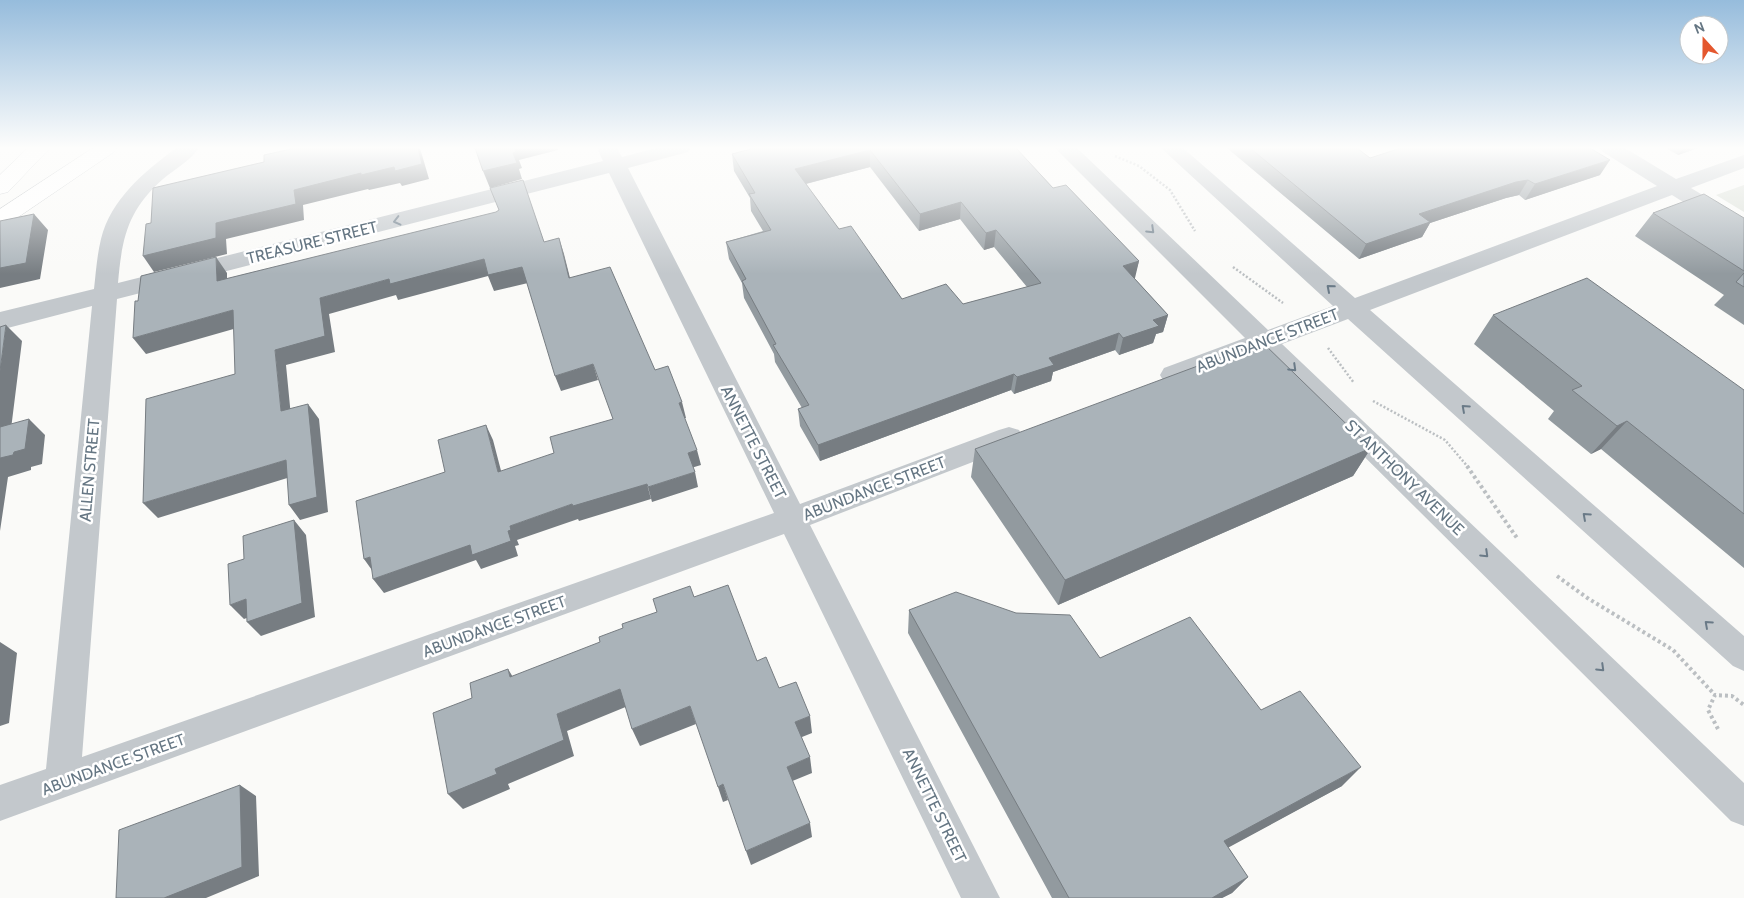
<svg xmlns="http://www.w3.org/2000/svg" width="1744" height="898" viewBox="0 0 1744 898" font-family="Cabin,sans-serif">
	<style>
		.green { fill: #dadfd7 }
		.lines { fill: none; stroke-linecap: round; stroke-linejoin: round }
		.major-casing { stroke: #b5babe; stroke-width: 1 }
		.highway-casing { stroke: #b4b9bd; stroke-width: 1 }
		.path-far1 { stroke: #bbbfc2; stroke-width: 2.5; stroke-dasharray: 2 2; stroke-linecap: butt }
		.path { stroke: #bbbfc2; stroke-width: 4; stroke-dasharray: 3 3; stroke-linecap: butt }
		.minor { fill: #c3c8cc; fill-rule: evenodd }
		.major { fill: #fff; fill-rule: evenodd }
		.highway { fill: #fff; fill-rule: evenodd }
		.wall { fill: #929a9f; fill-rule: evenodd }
		.shaded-wall { fill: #777d82 }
		.building { fill: #aab3b9; stroke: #777d82; fill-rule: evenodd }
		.oneway { stroke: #6a7a87 }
		.labels { text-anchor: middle; stroke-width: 5; stroke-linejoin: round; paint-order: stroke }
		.street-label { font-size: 16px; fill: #657683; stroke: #fff }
	</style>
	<rect width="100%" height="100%" fill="#fafaf8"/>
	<path class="green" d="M1744,185v27l-28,-17z"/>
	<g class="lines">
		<g class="major-casing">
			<path id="major" d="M28,148h22l-42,44 -8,2v-19z"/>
		</g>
		<g class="highway-casing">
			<path id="highway" d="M93,148h24l-3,4 -106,72 -8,2v-17z"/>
		</g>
		<path class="path-far1" d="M1115,156l24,10 31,24 25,41
			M1233,267l50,36
			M1328,348l26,35
			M1373,401l72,39 23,27"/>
		<path class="path" d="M1467,466l50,72
			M1557,576l32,23 84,51 42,45
			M1718,729l-10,-19 7,-15 17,1 12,9"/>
		<path class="minor" d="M176,148h23c-8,12 -24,21 -36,31 -35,31 -41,58 -45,104l485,-122 -6,-13h20l5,9 34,-9h35l-3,4 -60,16 172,336 199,-74 10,-3 10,3 4,7 -4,7 -209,81 190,373h-39l-177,-364 -784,287v-36l46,-16 46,-463 -92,24v-18l94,-23c2,-17 3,-34 7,-50 10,-40 43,-67 75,-91zM609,173l165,340 -692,244 35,-458z
			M1055,148h22l191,182 65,-24 -172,-158h22l172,150 302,-112 -54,-34 -3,-4h25l51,31 68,-24v13l-53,20 53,32v17l-8,-2 -64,-40 -302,115 374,326v35l-11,-5 -385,-347 -66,25 462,439v43l-13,-5 -472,-469 -77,30 -9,2 -9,-2 -4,-7 4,-7 81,-30z"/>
		<use href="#major" class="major"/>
		<use href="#highway" class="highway"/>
	</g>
	<path class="wall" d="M749,148h267l37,40 86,73 -5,17 34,37 -5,17 -7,2 -3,9 -34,12 -4,-5 -62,22 -2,9 -37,13 -3,-4 -191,71 -20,-35 -2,-17 4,-1 -27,-46 -1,-8 -30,-56 -2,-15 -13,-24 -3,-17 37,-11 -12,-20 -1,-13 -16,-27 -2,-17 17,-4zM870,167l49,64 41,-12 24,31 10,-3 33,40 -64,17 -61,-5 -63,-70 -33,-45z
		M1227,148h130l13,10 230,17 -75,25 -6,-5 -13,3 -76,25 -8,14 -63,22z
		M1666,148h32l-20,7z
		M1653,213l91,5v107l-30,-20 10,-10 -89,-59z
		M1493,315l251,75v178l-143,-119 -10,5 -43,-35 6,-8 -80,-67z
		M1371,448l-18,28 -295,129 -87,-128 4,-28z
		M909,610l191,48 161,52 81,76 -114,61 20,30 -16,16 -10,5h-170l-144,-265z"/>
	<path class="shaded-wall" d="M418,148h2l9,31 -27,7 -2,-3 -31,7 -1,-1 -65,16 1,15 -78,19 1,15 -73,18 -11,-16 73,-33 78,-33z
		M514,148h44v2l-39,10 3,8 -3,1 3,10 -32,9 -7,-17 30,-18z
		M1683,148h15l-20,7z
		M870,150v17l-73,19 -2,-17z
		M1610,160l-10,15 -75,25 10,-16z
		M1528,180l-9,15 -13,3 -76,25 -8,14 -63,22 7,-15 53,-30 97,-32z
		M961,202l-1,17 -41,12 1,-17z
		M34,214l14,16 -8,49 -40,9v-20z
		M996,230l-2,17 -10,3 2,-17z
		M559,238l5,16 10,40 -5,-16z
		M216,257l11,16v24l-10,-16z
		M484,259l38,8 6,16 -34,8 -6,-15 -90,24 -2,-5 -67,19 6,38 -49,13 6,62 -11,-16 -6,-61 45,-52 69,-19z
		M1139,261l-4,17 -16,5 4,-17z
		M233,310l11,16 -98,28 -13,-16z
		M1168,315l-5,17 -7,2 -3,9 -34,12 4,-17 30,-18z
		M6,325l16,16 -13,104 -9,-9v-65z
		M1119,333l-4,17 -62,22 -2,9 -37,13 3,-17 32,-19z
		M593,364l5,16 -37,11 -6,-15z
		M1014,374l-3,16 -191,71 -2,-16z
		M682,402l4,16h-3l-4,-15z
		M308,404l11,15 9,93 -28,8 -11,-15z
		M29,419l16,16 -3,29 -11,3v3l-23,7 -8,54v-73l14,-6z
		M1627,421l-26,28 -10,5 26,-28z
		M486,425l7,15 12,46 -7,-14z
		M1371,448l-18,28 -295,129 7,-25z
		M697,450l4,15 -10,3 -3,-15z
		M286,460l11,15 -139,43 -15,-15z
		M695,472l3,15 -46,15 -4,-15z
		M647,484l4,15 -72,22 -1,-2 -61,21 2,5 -4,1 3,10 -37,13 -5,-9 -92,33 -11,-14 135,-48 2,-5 62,-22z
		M294,520l12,15 9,82 -54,19 -14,-14z
		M370,557l4,16 -10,-14z
		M246,599l14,14 -16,6 -14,-14z
		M0,642l17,11 -8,70 -9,3z
		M508,669l11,18 -9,-10z
		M620,689l8,17 -61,25 7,25 -66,28 2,5 -47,20 -15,-15 47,-25 62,-55z
		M690,706l6,18 -56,22 -8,-17z
		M810,716l2,17 -15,6 -2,-17z
		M810,757l2,16 -22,9 -3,-15z
		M1361,767l-19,19 -133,72 15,-17z
		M723,784l5,16 -5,2 -5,-15z
		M240,785l16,11 3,80 -53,22h-42z
		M810,823l2,14 -61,28 -5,-14z
		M1248,877l-16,16 -10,5h-10z"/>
	<path class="building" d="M296,148h122l4,16 -27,7 -1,-4 -33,8v-2l-67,17 2,14 -80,19v15l-73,18 3,-32 5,-1 2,-35 111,-26v-7z
		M475,148h39l2,4 -3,1 4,10 -34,8z
		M751,148h265l37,40 13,-3 73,76 -16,5 45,49 -15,5 6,6 -36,12 -4,-5 -70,25 5,7 -37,12 -3,-3 -196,71 -20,-36 11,-4 -36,-60 3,-1 -34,-63 4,-2 -20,-37 45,-12 -22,-36 6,-1 -23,-39 19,-5zM870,150l50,64 41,-12 25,31 10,-3 45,53 -78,21 -17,-20 -44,15 -51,-73 -12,3 -44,-60z
		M1250,148h107l13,10 31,-10h189l20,12 -75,24 -7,-4 -12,2 -97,32 11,8 -64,22z
		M523,180l21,62 15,-4 10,40 41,-11 45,103 13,-4 14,36 -3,1 18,47 -9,3 7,19 -47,15 -1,-3 -74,22 -1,-2 -62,22 1,4 -3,1 3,10 -39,14 -2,-10 -97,34 -3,-22 -6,2 -8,-58 89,-29 -7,-32 48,-15 12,47 56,-19 -4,-16 63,-18 -20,-55 -38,12 -33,-109 -34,8 -4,-16 -94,25 -1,-5 -69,19 5,38 -50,14 6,61 27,-7 9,93 -28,8 -3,-45 -143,43 3,-104 89,-25 -2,-64 -100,28 2,-37h3l3,-25 75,-19 1,24 279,-69 3,-2 -9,-22z
		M1704,194l40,24v53l-91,-58z
		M34,214l-8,49 -26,5v-47z
		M1744,273v14l-8,-5z
		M1587,278l157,112v124l-117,-93 -10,5 -45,-36 10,-4 -89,-71z
		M6,325l-6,46v-44z
		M1262,342l109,106 -306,132 -90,-131z
		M29,419l-4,30 -11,3 -1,3 -13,3v-31z
		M294,520l8,83 -55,19 -1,-23 -16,6 -2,-41 16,-5 -1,-23z
		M728,585l29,76 9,-4 13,31 17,-6 14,34 -15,6 15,35 -23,10 23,56 -64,28 -23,-67 -5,3 -28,-81 -58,23 -12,-40 -63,25 7,26 -69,29 2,5 -49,20 -15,-81 39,-15 -2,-15 38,-14 2,8 90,-35 -1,-5 24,-9 -1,-4 35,-12 -4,-13 37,-13 4,11z
		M956,592l60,21 54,2 30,43 90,-41 71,93 39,-19 61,76 -137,74 24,36 -36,21h-143l-160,-288z
		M240,785l2,82 -78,31h-48l3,-68z"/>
	<defs><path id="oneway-chevron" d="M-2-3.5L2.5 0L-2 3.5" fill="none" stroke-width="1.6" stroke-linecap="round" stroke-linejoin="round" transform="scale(1.25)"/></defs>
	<g class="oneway">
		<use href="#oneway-chevron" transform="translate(397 221) rotate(166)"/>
		<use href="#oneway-chevron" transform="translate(1151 230) rotate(44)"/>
		<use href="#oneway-chevron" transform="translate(1330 288) rotate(-139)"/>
		<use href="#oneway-chevron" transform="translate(1293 368) rotate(44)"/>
		<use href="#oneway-chevron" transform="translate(1465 408) rotate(-138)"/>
		<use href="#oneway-chevron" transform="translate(1586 516) rotate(-138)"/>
		<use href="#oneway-chevron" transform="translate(1485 554) rotate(44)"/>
		<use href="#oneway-chevron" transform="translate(1708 624) rotate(-138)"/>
		<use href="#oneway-chevron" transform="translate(1601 668) rotate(44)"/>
	</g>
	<linearGradient id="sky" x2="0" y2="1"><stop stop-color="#96bcdc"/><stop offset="0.54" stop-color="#fdfdfc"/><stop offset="1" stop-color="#fdfdfc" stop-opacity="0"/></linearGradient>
	<rect width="1744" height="274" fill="url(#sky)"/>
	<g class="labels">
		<g class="street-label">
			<text transform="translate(312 242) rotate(-14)" y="6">TREASURE STREET</text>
			<text transform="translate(1267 340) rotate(-21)" y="6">ABUNDANCE STREET</text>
			<text transform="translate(754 442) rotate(63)" y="6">ANNETTE STREET</text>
			<text transform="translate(89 470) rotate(-85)" y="6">ALLEN STREET</text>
			<text transform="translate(1405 477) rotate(44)" y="6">ST ANTHONY AVENUE</text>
			<text transform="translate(874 488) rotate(-21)" y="6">ABUNDANCE STREET</text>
			<text transform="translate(494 626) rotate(-20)" y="6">ABUNDANCE STREET</text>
			<text transform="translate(113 764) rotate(-20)" y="6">ABUNDANCE STREET</text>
			<text transform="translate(935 805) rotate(64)" y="6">ANNETTE STREET</text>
		</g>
	</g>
	<g transform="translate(1704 40) rotate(339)"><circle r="24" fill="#ffffff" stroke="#c1c8cd"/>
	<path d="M0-4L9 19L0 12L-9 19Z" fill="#e4572e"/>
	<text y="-8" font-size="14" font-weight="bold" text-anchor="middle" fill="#657683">N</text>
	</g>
</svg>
